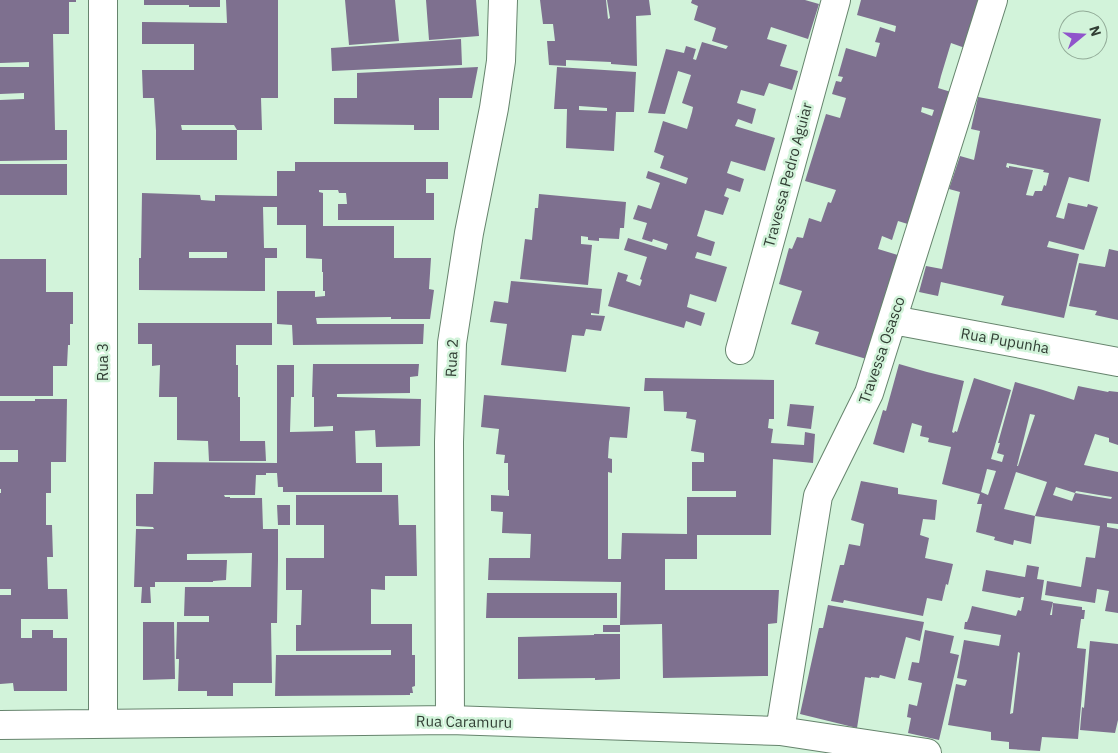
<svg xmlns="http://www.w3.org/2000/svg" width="1118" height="753" viewBox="0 0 1118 753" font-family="'IBM Plex Sans',sans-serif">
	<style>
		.building { fill: #7e708f; fill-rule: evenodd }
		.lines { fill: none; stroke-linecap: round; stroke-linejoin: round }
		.street-casing { stroke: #66846d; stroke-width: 30 }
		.street { stroke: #fff; stroke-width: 28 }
		.labels { text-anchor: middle; stroke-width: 5; stroke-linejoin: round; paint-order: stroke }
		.street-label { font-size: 15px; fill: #313e34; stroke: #d2f3da }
	</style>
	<rect width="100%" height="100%" fill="#d2f3da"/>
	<path class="building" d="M0,0h76v2h-7v32h-16l2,96h12v30l-67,1v-61l24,-1v-6l-24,1v-27h29v-5l-29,1z
		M144,0h76v7h-31v-2h-45z
		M226,0h52v98h-17l1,32h-25l-3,-5h-53l1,5h55v30h-81v-29l-2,-33h-11l-1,-28h52v-26h-52v-22l85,1z
		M345,0h50l4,41 -50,4z
		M426,0h50l3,36 -50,4z
		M540,0h66l2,19 2,-1 -3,-18h42l2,15 -15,1 1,50 -26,-2v-2l-45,-2v6l-17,-1 -2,-24h8l-2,-17h-10z
		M692,0h113l14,4 -11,35 -37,-12 -4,12 20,6 -7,21 18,5 -6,19 -23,-7 -5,13 -23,-6 -4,13 19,6 -4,15 -14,-5 -3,7 40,12 -10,33 -34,-10 -4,12 17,6 -4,13 -13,-4 -3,8 5,2 -6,17 -18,-5 -8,26 18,6 -4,14 -14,-4 -2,6 32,9 -11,35 -26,-8 -3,13 18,6 -4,13 -15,-5 -2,7 -76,-22 10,-34 10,3 -2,6 14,5 2,-6 -2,-1 7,-22 -23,-7 4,-12 38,12 2,-6 -15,-5 -1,3 -10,-3 5,-16 -14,-4 5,-14 13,4 9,-26 -14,-5 2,-7 38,13 2,-6 -28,-10 4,-12 -10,-4 9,-31 24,8 5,-17 1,-5 -11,-4 9,-28 -13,-4 -13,43 -17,-1 18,-64 18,4 2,-7 10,3 -3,10 3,1 6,-18 24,7 2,-3 -16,-5 4,-13 -22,-8 4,-14 -7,-3z
		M861,0h118l-14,48 -14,-5 -10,33 -3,12 13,4 -40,133 -13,-4 -6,19 -10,-4 -4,13 23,7 -31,104 -55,-16 4,-12 -28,-8 11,-33 -23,-7 10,-36 3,1 5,-12 6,1 6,-20 12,4 7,-20 3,1 5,-13 -31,-9 21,-67 14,4 6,-20 -14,-4 4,-13 5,1 2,-5 -5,-1 8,-28 30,9 4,-14 -5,-1 5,-15 15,5 1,-6 -39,-11zM922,107l12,3 -2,6 -11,-4z
		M461,39l1,26 -130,6 -1,-23z
		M478,67l-6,31h-33v32h-25v-5l-80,-1v-26h23v-25z
		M557,67l79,5 -2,40h-18l-2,39 -48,-3 1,-39h-13zM579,106l28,2v3l-28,-1z
		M978,97l123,22 -12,63 -20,-5 -13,40 8,2 4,-16 19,4 1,-3 10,3 -14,43 -35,-9 -2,6 32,7 -15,64 -63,-13 3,-9 -63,-14 -3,14 -19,-4 7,-26 16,3 18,-77 -11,-3 11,-33 14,4 6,-29 -9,-2zM1007,163l37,7 -1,2 6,1 -3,13 -2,-1 -2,6h-7l-2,5 -7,-1 7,-25 -24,-4v2l-3,-1z
		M295,162h153v17h-22v14h8v27h-96v-16h9l-1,-11h-7l-1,-3h-19v2l4,1v33h71v32h37l-2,31 5,1 -4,29h-39v-2l-75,1 1,6h107l-1,20 -130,1 -1,-20 -15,-1v-33h38v6l10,-1v-5h-2v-19h-1v-13l-16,-1v-33h-29v-18h-14l1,41h13v10h-12v33l-126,-1v-32h2l1,-65 58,2 1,5 14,1v-6l62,1v-25h18zM189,252h38v6h-38z
		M0,164h67v31h-67z
		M539,194l87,8 -2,26h-4l-1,11 -20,-1v3l-11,-1v-3l-7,-1v8l11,1 -4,40 -68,-6 5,-40 7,1 3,-32h3z
		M1109,249l9,2v69l-23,-5 2,-4 -28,-5 10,-43 26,4z
		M0,259h46v33h27v32h-3v21h-2l-1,21h-14v30h-53z
		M511,281l91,8 -3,25 -8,-1v2l14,1 -4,15 -15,-2 -2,7 -12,-1 -6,37 -65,-7 6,-41 -17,-2 4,-21 14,2z
		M138,323h134v22h-36v20h2v32h2v44h25l1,20h-57l-1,-20 -31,-1v-43h-18l1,-32 -8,1v-22h-14z
		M313,364h106l-1,12 -8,1v16l-73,1v3l84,2 -1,47 -44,1 -1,-17 -20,1 1,32h26v29h-99v-5h-5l-1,-14h-11v2h-10l-1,20h-31l1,2h5v1h32l1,31h15v31l-1,63h-6l1,60h-39v13h-26v-5h-29l1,-32h-3l1,-37h32v-6h-25l1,-29h66l1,-34 -65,1v6h40l-1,20 -13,1v1h-58v5h-5l1,16h-10l1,-16h-8l2,-58h18l-1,-2 -17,-1v-32h17l1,-32 123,1v-98h17v32h-3l-1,35 43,-1v-5l-19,1v-30h-2z
		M899,364l28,8 37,9 -12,51 2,1 1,-2 2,1 17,-54 37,12 -20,69 11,3 2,-7 -7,-2 3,-10h-2l17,-61 28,8 31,10 4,-14 30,6 1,-1 9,1v53l-9,-3v-4l-14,-4 -11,31 34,7v52l-11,-1v4l11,2v84l-13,-2 4,-20 -12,-2 -2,14 -50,-8 2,-14 34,6 5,-30 9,1 5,-32 -65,-10 -4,28 -17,-4 -1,5 -19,-5 1,-3 -19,-5 6,-28h-5l3,-10 -38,-10 9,-37 -23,-5 1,-4 -9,-2 2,-10 -10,-3 -8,30 -31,-9 10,-34 3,1zM1030,414l5,1 -17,51h-1zM987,469l9,2 -8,24 -7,-3zM1016,472l31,10 -12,34 -31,-7zM1056,487l19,6 -3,8 -19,-6zM1076,491l23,4 13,2 -1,2 -36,-6z
		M645,378l129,2v39h-5l-1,9 5,1 -2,14 33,2 1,-13 10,2 -2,29 -40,-4 -2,76h-74v24h-32v31h114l-2,33 -9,1v52l-105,2 -1,-54 -42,1v7h-17v-7h17l1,-43 -133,-2 1,-22h41l1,-24 -29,-1 1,-21 -12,-1v-16l18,1v-6h-1v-27h-4l1,-8 -9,-1 3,-25 -18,-2 3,-32 146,12 -3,31 -17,-1 -1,5 -1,16 4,1v14l-4,-1v87h13l1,-26 65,1v-37h49v-6h-44v-29h12v-9l-13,-2 5,-31 -10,-2 1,-6 -23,-1 -1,-20h-19z
		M35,399h32l-1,63h-15v31h-5v32h6l1,32h-6l1,32h19l1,30h-47v19h11v-8h21v8h14v53h-53l-1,-8 -13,1v-89h11v-6h-11v-96h1v-4h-1v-27h18v-12h-18v-49h35z
		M790,404l24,2 -3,23 -24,-3z
		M861,481l37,7v6l39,6 -2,20 -12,-1 -3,16 9,3 -4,20 28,6 -5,21 -2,-1 -4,17 -15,-3 -4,18 -79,-16 -1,3 -12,-2 9,-36h4l5,-21 11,2 4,-22 -13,-4z
		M296,495h102l1,30h17l1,51h-32v14l-14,-1v35h41v31h3v31l-3,1 1,6h-3v2l-135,1 1,-41h115v-5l-95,1v-26h5l1,-35h-16v-32h38v-33h-28z
		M277,505h13v20h-12z
		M1027,565l12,2 -2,12 7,1 -3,20 12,2 -3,13h2l1,-12 29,4v3h3l-1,9h-3l-4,29 9,1 -8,90 -36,-2 -2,14 -31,-2v-7l-18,-2v-8l-43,-7 8,-41 9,2 2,-6 -10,-2 7,-38 35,6 2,-11 -37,-6 1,-7h2l2,-5 3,-11 44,10 2,-6 3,1 3,-14h-3l-1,1 -38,-7 4,-21 39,7zM1018,652l2,1 -7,60 -3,1z
		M487,593h130v25h-131z
		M828,605l96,17 -4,19 -14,-4 -11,42 -15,-4 -1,3 -8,-1v1l-6,-1 -8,51 -57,-14 19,-86h4z
		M143,622h31l1,57 -32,1z
		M925,630l29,6 -4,17 9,2 -20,85 -31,-7 3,-15 -4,-1 2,-13 8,2 5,-23 -14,-3 4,-18 7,1z
		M594,634h26v45l-25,1v-2l-77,1v-42l76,-2z
		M1090,641l28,3v76l-3,13 -35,-3 2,-23 2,1z"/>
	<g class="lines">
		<g class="street-casing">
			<path id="street" d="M893,320l225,42
				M740,350l96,-350
				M450,720l-1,-278 3,-99 17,-110 25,-125 7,-47 2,-61
				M103,723v-723
				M0,725l450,-5 330,11 147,22
				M780,731l38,-235 51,-103 124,-393"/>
		</g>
		<use href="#street" class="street"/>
	</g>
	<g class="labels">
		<g class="street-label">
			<text transform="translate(788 175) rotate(-75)" y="5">Travessa Pedro Aguiar</text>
			<text transform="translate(1005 341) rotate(10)" y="5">Rua Pupunha</text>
			<text transform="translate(882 350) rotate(-71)" y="5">Travessa Osasco</text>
			<text transform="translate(452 358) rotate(-87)" y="5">Rua 2</text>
			<text transform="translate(103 362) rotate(-90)" y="5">Rua 3</text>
			<text transform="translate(464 722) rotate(1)" y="5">Rua Caramuru</text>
		</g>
	</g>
	<g transform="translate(1083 35) rotate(72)"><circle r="24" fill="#d2f3da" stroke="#92ab98"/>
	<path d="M0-4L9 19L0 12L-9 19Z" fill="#9054cb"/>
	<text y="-8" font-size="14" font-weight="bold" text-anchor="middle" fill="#313e34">N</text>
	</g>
</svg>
